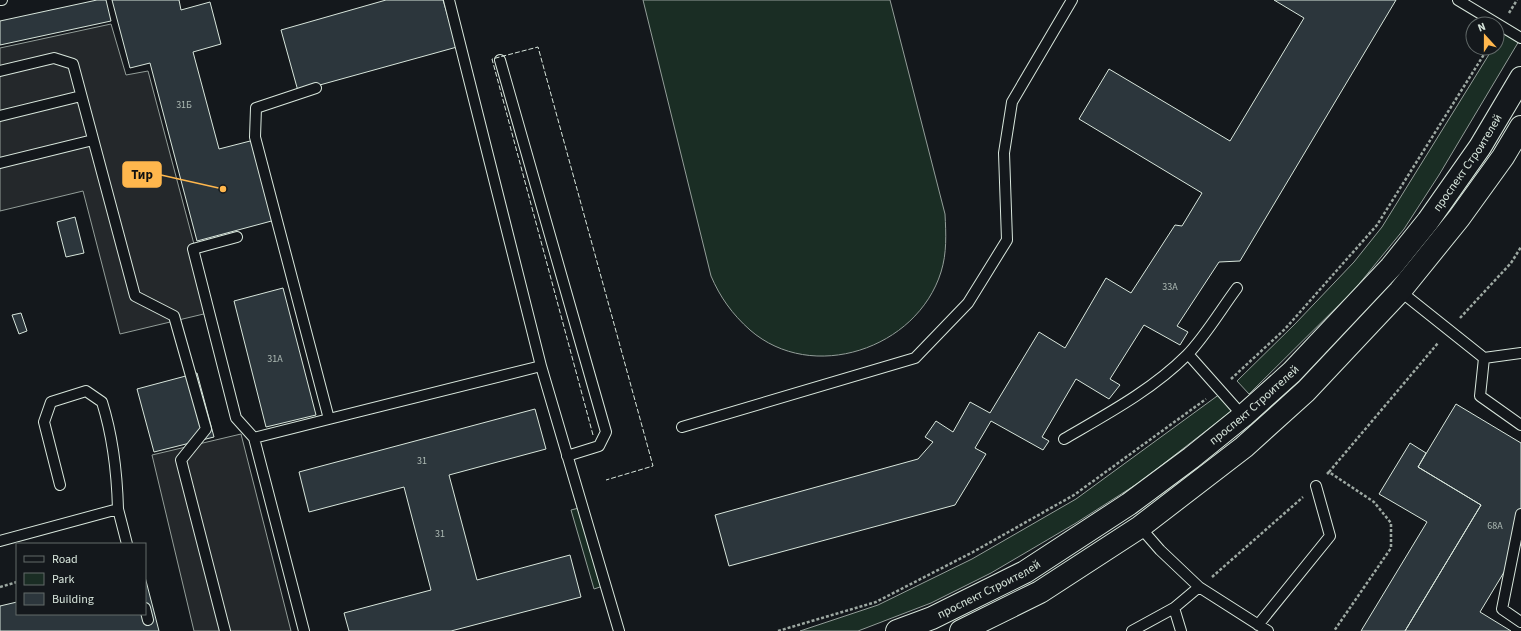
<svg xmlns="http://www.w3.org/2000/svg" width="1521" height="631" viewBox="0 0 1521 631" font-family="'Source Sans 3',sans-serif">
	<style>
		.green { fill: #1a2d24; stroke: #939e99 }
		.parking { fill: #24282b; stroke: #939e99 }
		.building { fill: #2c363c; stroke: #d8e6dc }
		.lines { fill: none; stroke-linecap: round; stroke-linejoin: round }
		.lane-casing { stroke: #d8e6dc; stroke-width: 12 }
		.primary-casing { stroke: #d8e6dc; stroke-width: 24 }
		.path { stroke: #9da8a2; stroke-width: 2.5; stroke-dasharray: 3 2; stroke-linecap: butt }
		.lane { stroke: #14181c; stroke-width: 10 }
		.primary { stroke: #14181c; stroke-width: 22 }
		.fence { stroke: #d8e6dc; stroke-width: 1; stroke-dasharray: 5 2; stroke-linecap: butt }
		.labels { text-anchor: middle; stroke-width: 3; stroke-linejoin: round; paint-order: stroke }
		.number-label { font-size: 10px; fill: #adbab4 }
		.street-label { font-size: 12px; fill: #d8e6dc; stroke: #14181c }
		.leader { fill: none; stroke: #ffb74d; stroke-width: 1.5 }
		.callout-dot { fill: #ffb74d; stroke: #14181c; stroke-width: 1.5 }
		.callout { fill: #ffb74d; stroke: #ffb74d; stroke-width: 1.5 }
		.callout-label { font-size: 13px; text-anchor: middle; font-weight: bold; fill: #111 }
	</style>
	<rect width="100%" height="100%" fill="#14181c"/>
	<path class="green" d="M643,0h247l55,214c1,20 2,39 -4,58 -24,77 -129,112 -191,58 -18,-16 -30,-33 -39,-54z
		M1502,33l17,8 -80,134 -35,54 -49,60 -106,105 -12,-13 58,-57 59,-62 28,-35 111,-179h4v-7z
		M1224,391l14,15 -98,76 -64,41 -85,50 -60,30 -73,28h-58l78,-26 94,-46 104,-60z
		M587,506l22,78 -15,5 -23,-79z"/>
	<path class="parking" d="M111,24l15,51 22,-4 64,241 -92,22 -37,-143 -83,20v-163z
		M241,434l50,197h-97l-42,-176z"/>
	<path class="building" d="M97,0h9l5,21 -111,24v-24z
		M112,0h67l2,10 29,-8 11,42 -28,8 26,97 39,-10 21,80 -82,22 -47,-178 -20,5z
		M386,0h57l14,47 -159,44 -17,-61z
		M1274,0h122l-156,261 -21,1 -42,64 11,6 -8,13 -36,-20 -34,54 10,6 -11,14 -33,-20 -34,58 7,4 -6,9 -52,-29 -16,27 11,6 -31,51 -226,61 -14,-51 203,-56 15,-17 -8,-5 11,-16 17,11 17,-30 20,11 49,-81 26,16 41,-70 25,15 44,-68 7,1 20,-33 -123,-74 30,-50 121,72 74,-123z
		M75,217l9,36 -18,4 -9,-35z
		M283,288l33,127 -50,12 -32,-126z
		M21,313l6,18 -8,3 -7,-19z
		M197,373l17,64 -60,15 -17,-63z
		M1456,404l65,39v101l-41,68 31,19h-106l76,-126 -63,-38z
		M535,409l11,40 -97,26 28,105 93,-25 11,42 -130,34h-102l-5,-18 87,-23 -27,-103 -95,25 -10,-40z
		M1410,443l16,10 -8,14 63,38 -76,126h-44l66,-109 -48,-28z
		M145,577l14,54h-159v-25l17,-4v12h128z"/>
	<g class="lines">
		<g class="lane-casing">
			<path id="lane" d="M0,0h2
				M449,0l92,366
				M1458,0l63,38
				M500,60l106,372 -7,14 -32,10
				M0,71l54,-13 19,6 62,232 39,20 32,113 -25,31 44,171
				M0,116l81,-20
				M0,163l93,-23
				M237,237l-44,12 43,169 18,20
				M1400,291l84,67 37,-5
				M1188,354l55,62
				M1484,358l-4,38 41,29
				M329,419l212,-53 78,265
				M682,427l233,-69 53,-55 39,-63 -3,-87 8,-51 60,-102
				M1064,439c43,-25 88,-49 123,-84 17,-17 35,-47 50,-67
				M60,485l-16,-63 7,-20 35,-11 16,11c11,35 15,70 16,107
				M1521,514l-19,95 19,13
				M1140,527l20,23 39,37 69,44
				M0,541l118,-32 9,35
				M145,608l3,12
				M1258,625l72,-89 -14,-50
				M304,631l-50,-193 75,-19 -74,-282 1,-29 60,-20
				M1132,631l42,-23
				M1181,631l-7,-23 25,-21"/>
		</g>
		<g class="primary-casing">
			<g id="primary">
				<path id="s1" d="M897,631l35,-13 93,-46 104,-68 62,-46 52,-42 49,-44 99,-105 37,-46 52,-74 41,-69"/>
				<path d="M961,631l79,-39 100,-65 104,-80 62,-56 94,-100 59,-73 44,-61 18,-30"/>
			</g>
		</g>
		<path class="path" d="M1509,13l8,-13
			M1460,318l51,-55 10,-16
			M1231,379l54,-50 92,-104 111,-177
			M1329,472l109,-129
			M1327,474l2,-2 45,30 17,21v25l-57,83
			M1212,577l91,-80
			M0,587l17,-5
			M778,631l98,-29 97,-50 101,-57 132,-96"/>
		<use href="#lane" class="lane"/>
		<use href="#primary" class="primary"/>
		<path class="fence" d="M593,435l-101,-376 46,-12 115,419 -47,14"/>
	</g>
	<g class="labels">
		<g class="number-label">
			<text x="184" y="108">31Б</text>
			<text x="1170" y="290">33А</text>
			<text x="275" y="362">31А</text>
			<text x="422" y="464">31</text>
			<text x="1495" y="529">68А</text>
			<text x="440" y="537">31</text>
		</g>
		<g class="street-label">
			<text dy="4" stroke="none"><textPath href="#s1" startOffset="749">проспект Строителей</textPath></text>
			<text dy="4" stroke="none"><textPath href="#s1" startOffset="425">проспект Строителей</textPath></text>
			<text dy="4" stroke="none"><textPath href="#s1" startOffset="101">проспект Строителей</textPath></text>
		</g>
	</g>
	<path class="leader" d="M223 189L161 175"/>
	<circle class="callout-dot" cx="223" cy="189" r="4"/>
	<rect class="callout" x="123" y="162" width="38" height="25" rx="4"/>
	<g class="callout-label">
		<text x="142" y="179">Тир</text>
	</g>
	<rect x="16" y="543" width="130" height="72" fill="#14181c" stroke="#626a69"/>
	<rect x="24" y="556" width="20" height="6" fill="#14181c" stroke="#626a69"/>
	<text x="52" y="563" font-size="12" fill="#d8e6dc">Road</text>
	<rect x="24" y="573" width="20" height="12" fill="#1a2d24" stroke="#626a69"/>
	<text x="52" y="583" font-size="12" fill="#d8e6dc">Park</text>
	<rect x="24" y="593" width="20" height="12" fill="#2c363c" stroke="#626a69"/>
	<text x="52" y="603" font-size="12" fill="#d8e6dc">Building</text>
	<g transform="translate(1485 36) rotate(339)"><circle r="19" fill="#14181c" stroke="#626a69"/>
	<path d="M0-3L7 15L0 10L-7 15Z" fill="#ffb74d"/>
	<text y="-6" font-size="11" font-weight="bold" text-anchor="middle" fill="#d8e6dc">N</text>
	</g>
</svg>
